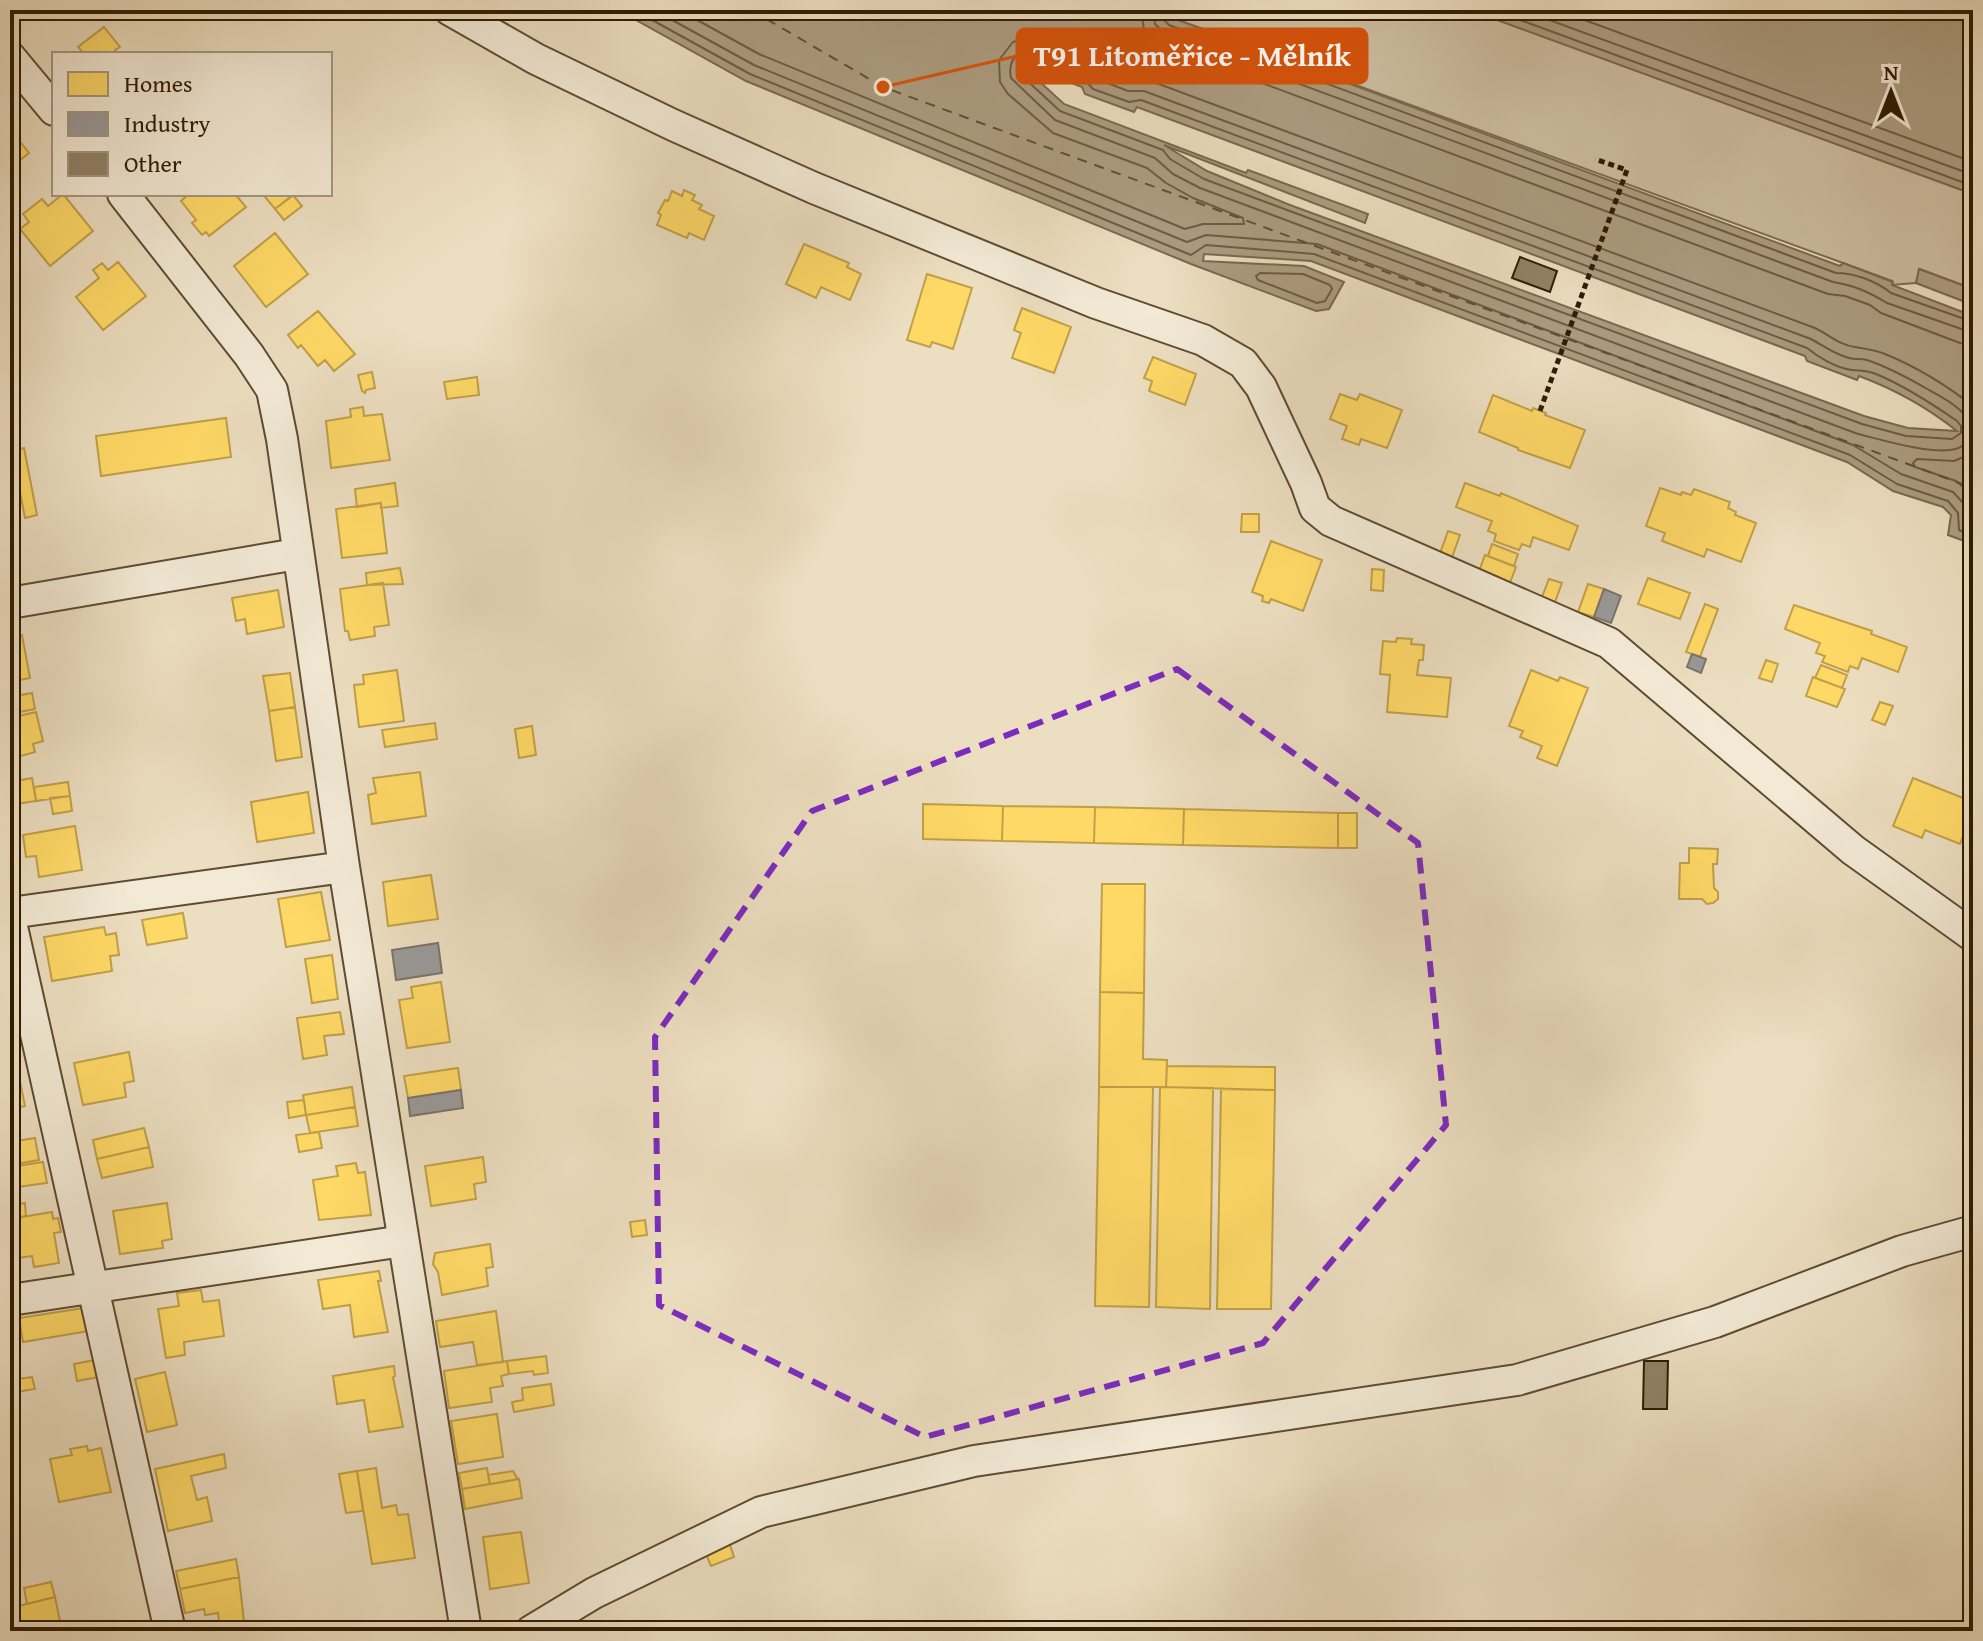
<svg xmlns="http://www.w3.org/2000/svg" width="1983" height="1641" viewBox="0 0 1983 1641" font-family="'Gentium Book Plus',serif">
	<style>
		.green { fill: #ccbda0; stroke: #7e6c52; stroke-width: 2 }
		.water { fill: #ac9c80; stroke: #7a694e; stroke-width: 2; fill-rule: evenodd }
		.homes { fill: #ffd966; stroke: #c1a048; stroke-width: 2 }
		.industry { fill: #999; stroke: #79746c; stroke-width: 2 }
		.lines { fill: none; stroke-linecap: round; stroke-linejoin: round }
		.shore { stroke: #6e5c42; stroke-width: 2 }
		.ferry { stroke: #614f35; stroke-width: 2; stroke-dasharray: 10 8; stroke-linecap: butt }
		.building { fill: #918165; stroke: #2f1c03; stroke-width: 2 }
		.minor-casing { stroke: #5e4c32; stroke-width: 34 }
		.path { stroke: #2f1c03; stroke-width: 5; stroke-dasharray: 6 4; stroke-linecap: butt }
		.minor { stroke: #f3ead6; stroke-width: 30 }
		.marked { fill: none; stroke: #7b2cbf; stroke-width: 6; stroke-dasharray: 16 10; stroke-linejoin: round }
		.leader { fill: none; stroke: #d6530b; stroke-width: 3 }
		.callout-dot { fill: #d6530b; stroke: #f3ead6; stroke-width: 3 }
		.callout { fill: #d6530b; stroke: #d6530b; stroke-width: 3 }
		.callout-label { font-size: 30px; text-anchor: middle; font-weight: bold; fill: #fff }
	</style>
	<rect width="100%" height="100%" fill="#ecdec0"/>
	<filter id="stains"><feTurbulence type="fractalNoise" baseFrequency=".0025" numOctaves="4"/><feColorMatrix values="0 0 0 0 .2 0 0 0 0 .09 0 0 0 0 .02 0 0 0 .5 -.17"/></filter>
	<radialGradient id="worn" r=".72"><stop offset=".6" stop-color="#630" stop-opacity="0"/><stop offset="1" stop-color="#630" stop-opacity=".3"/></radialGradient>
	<path class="green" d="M1168,10h302l503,184v95l-53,-20 -4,14 -25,2 1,-4 -49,-18 -673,-246 1,-6z"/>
	<path class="water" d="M618,10h550l3,1 -1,6 670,249 3,-3 50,19 -1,3 81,31v228l-25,-9 3,-20 -8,-8 -50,-16 -46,-29 -536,-201 -107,-7 -1,7 101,5 40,16 -15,27 -13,2 -125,-47 -445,-183zM1031,67l51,20 3,7 49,18 3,-5 668,249 2,5 50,19 2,-4c35,13 69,32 98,55l-49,-3 -44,-12 -574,-211 -83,-34 -43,-26 201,78 3,-9 -120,-44 -2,3 -182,-69 -36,-33z
		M1470,10h503v184l-3,-1z
		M1919,269l54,20v16l-57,-22z"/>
	<path class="homes" d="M104,27l16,20 -5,3 3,4h-34l-6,-7z
		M10,129l19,24 -19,15z
		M684,190l11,5 -3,5 10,5 -3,4 15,7 -10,24 -15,-7 -2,5 -30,-13 4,-10 -3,-2 7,-13 3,1 4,-10 10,5z
		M63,194l30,37 -43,35 -30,-37 9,-7 -6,-8 19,-15 6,7z
		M189,194h46l11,13 -37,29 -3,-4 -4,3 -10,-12 4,-3 -15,-19z
		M269,194h26l-20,15 -10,-12z
		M293,195l9,11 -18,14 -9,-11z
		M275,233l33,41 -42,33 -32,-41z
		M804,244l45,19 -2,4 14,7 -11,26 -29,-13 -5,11 -30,-14z
		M118,262l28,34 -43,34 -27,-33 23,-19 -6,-8 9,-7 6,7z
		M927,274l45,14 -19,61 -21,-7 -2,5 -23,-7z
		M1022,308l49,19 -17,46 -42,-15 9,-25 -7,-3z
		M318,311l37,43 -21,17 -9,-11 -7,6 -17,-21 -3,3 -10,-13z
		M1153,357l43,17 -11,31 -36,-14 3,-10 -8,-3z
		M372,372l3,16 -9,2 -1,3 -3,-2 -4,-16z
		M477,377l2,18 -32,4 -3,-17z
		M1340,394l17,6 3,-6 42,16 -15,38 -26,-9 -2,6 -17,-6 5,-13 -17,-7z
		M1493,395l39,16 1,-3 13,5 -1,2 40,15 -15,38 -52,-18v-2l-39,-16z
		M363,407l1,9 18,-2 8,46 -59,8 -5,-47 25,-4 -1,-8z
		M226,418l5,39 -130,19 -5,-40z
		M24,448l13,67 -12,3 -13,-67z
		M395,483l3,23 -17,2v-5l-24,4 -2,-18z
		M1465,483l35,13 1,-3 77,33 -9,24 -36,-13 -3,10 -8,-3 -3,6 -25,-9 2,-7 -8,-3 4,-10 -36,-14z
		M1660,488l21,7 1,-3 9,3 3,-6 36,13 -2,6 8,4 -1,3 21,8 -15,39 -34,-13 -3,8 -42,-16 3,-8 -19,-7z
		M381,503l6,50 -45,5 -6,-49z
		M1242,514h17v18h-18z
		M1448,531l12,4 -10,28 -12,-4z
		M1271,541l51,19 -19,51 -32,-12 -2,4 -7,-2 1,-5 -11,-4z
		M1492,544l26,10 -4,12 -26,-10z
		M1485,555l31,12 -7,18 -31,-11z
		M400,568l3,16 -36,1 -1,-12z
		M1372,569l12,1 -1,21 -12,-1z
		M1648,578l42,15 -10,26 -42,-15z
		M1549,579l13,4 -7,19 -13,-5z
		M383,583l6,42 -15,2 1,9 -25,4 -2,-9h-3l-5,-42z
		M1588,584l16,5 -10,28 -16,-5z
		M278,590l6,37 -37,7 -2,-15 -9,2 -4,-23z
		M1705,604l13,5 -18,48 -14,-5z
		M1794,605l78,26 -1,3 36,13 -9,25 -36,-14 -4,11 -8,-3 -2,6 -26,-10 3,-6 -9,-3 4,-10 -35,-14z
		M22,635l8,43 -20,4v-45z
		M1397,638l15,1 -1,5 13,1 -1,15h-4l-2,15 34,3 -4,39 -60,-5 3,-37 -10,-1 3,-33 13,1z
		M1766,660l12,4 -6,18 -13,-4z
		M1821,665l26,10 -5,13 -27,-10z
		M397,670l7,51 -45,6 -5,-42 10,-1 -1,-9z
		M1531,670l27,11 2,-4 28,11 -31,78 -20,-8 5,-12 -22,-9 3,-6 -14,-5z
		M290,673l5,34 -26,4 -6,-35z
		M1813,677l32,12 -8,18 -31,-11z
		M32,693l3,16 -25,5v-17z
		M1880,702l13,4 -8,19 -13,-5z
		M295,707l7,50 -26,4 -7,-50z
		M36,712l7,29 -10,3 2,8 -25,7v-41z
		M435,723l2,16 -52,8 -3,-17z
		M532,726l4,29 -17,3 -4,-29z
		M420,772l6,44 -54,8 -4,-29 8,-2 -3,-15z
		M32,778l4,23 -20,3 -5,-22z
		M1913,778l60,24v10l-13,32 -35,-14 -3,8 -29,-12z
		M68,782l2,14 -34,5 -2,-14z
		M308,792l6,41 -57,9 -6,-40z
		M70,796l2,15 -19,3 -3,-16z
		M923,804l80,2 -1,35 -79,-2z
		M1003,806l92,1 -1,36 -92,-2z
		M1095,807l89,2 -1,36 -89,-2z
		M1184,809l154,4v35l-155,-3z
		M1338,813h19v35h-19z
		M75,826l7,44 -43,7 -3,-21 -10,1 -3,-22z
		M1689,848l29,1 -1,15h-4l1,24 4,4v7l-5,4 -6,1 -5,-5h-23l1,-36h9z
		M431,875l7,44 -50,7 -5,-44z
		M1102,884h43l-1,109 -44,-1z
		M321,892l9,48 -44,7 -8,-48z
		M183,913l4,25 -40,7 -5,-25z
		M104,927l2,8 10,-2 3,22 -9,1 2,15 -60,10 -8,-44z
		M332,955l6,44 -26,4 -7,-44z
		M441,982l9,60 -43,6 -8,-48 14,-2 -2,-11z
		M1100,992l44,1 -1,66 24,1 -1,27h-67z
		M340,1012l4,22 -20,2 3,19 -24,4 -6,-41z
		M129,1052l5,29 -10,2 2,14 -43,8 -9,-42z
		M1167,1066l108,1v23l-109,-3z
		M17,1067l8,39 -13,3 2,10 -4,1v-52z
		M458,1068l3,22 -53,8 -4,-22z
		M352,1087l3,20 -49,8 -3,-20z
		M1099,1087h54l-4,220 -54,-1z
		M1160,1087l53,1 -3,221 -54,-2z
		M1221,1089l54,1 -4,219h-54z
		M304,1100l2,15 -17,3 -2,-16z
		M355,1107l3,19 -48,7 -4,-18z
		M144,1128l5,19 -52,12 -4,-19z
		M319,1132l3,16 -23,4 -3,-17z
		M35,1138l4,22 -29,5v-23z
		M149,1147l4,20 -51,11 -5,-19z
		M483,1157l3,25 -12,2 2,15 -45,7 -6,-40z
		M43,1162l4,21 -37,5v-21z
		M356,1163l2,10 7,-1 6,43 -52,5 -6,-40 25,-4 -2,-10z
		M25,1203l1,13 -16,3v-13z
		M167,1203l5,36 -10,2 1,7 -43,6 -7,-43z
		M52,1212l1,7 5,-1 3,14 -7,1 5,30 -25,4 -2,-11 -22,3v-40z
		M645,1220l2,15 -15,2 -2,-15z
		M490,1244l3,23 -7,1 2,18 -46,9 -4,-23 -5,-8 2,-11z
		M379,1271l2,10h-3l10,51 -34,5 -4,-32 -27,4 -5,-29z
		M201,1290l2,12 16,-2 5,36 -40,6 1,13 -19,3 -8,-49 21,-3 -2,-13z
		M84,1308l5,23 -66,11 -4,-24z
		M496,1311l7,51 -26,3 -4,-23 -33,5 -4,-26z
		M546,1356l2,17 -14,2 -1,-4 -24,3 -2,-13z
		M95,1360l4,17 -22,4 -3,-17z
		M13,1361l5,18 14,-2 3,12 -25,4v-31z
		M507,1361l2,13 -8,2 2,10 -13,2 2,14 -43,6 -5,-37z
		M394,1366l1,10 -2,1 10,50 -34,5 -5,-32 -27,4 -4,-28z
		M165,1372l12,53 -30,7 -12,-53z
		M551,1384l3,21 -40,7 -2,-10 11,-2 -1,-12z
		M497,1414l6,43 -45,7 -7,-43z
		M87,1446l1,5 13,-3 10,44 -52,10 -9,-43 22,-4 -2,-6z
		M224,1454l2,14 -35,8 6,24 10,-3 5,24 -44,10 -13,-62z
		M376,1468l6,40 14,-3 2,10 10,-1 7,44 -43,6 -15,-93z
		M487,1468l3,16 -28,5 -3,-16z
		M357,1471l6,40 -17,2 -7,-39z
		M513,1471l4,7 -3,2 -24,4 -2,-9z
		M519,1479l3,19 -57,11 -3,-20z
		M521,1532l8,51 -39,6 -7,-52z
		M729,1542l5,15 -23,9 -6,-15z
		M236,1559l3,18 -59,12 -4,-18z
		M239,1577l6,54h-25l-2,-18 -13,2 -1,-6 -19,4 -5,-24z
		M51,1582l4,15 -28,7 -3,-16z
		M55,1597l7,34 -33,-2 -19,2v-23z"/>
	<path class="industry" d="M1604,589l17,7 -10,27 -17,-6z
		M1692,654l14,5 -5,14 -14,-6z
		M438,943l4,30 -46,7 -4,-30z
		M461,1090l2,18 -53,8 -2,-18z"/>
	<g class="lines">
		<path class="shore" d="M634,10l116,64 441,181 15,-10 108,9 536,201 47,29 51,17 10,12 1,17 14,6
			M654,10l100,55 433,177 19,-7 111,9 536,201 48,29 52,18 13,14 3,16 4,3
			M679,10l80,44 426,175 18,-5h41l-1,-6 -50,-20 -27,-15 -19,-15 -94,-35 -45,-39 -8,-12 -1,-22 14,-18 13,-4h11l57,22 14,11 21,7 19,2 667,248c13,6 24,17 40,19 11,2 20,3 30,7 32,13 61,31 88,52
			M1141,10l3,20 16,15 668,249 17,2 25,9 11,8 79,30 13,2
			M1153,10l2,14 10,10 668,248c22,4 34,9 54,21l86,30
			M1164,10l-1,9 6,6 667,248c19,0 40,8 55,20l82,29
			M1493,10l480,176
			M1522,10l451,165
			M1557,10l416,152
			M1026,50h11l51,20 12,10 28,11h16l667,248c13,7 23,15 38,19 6,2 12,0 18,2 21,7 43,19 62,30 15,8 50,26 41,47 -3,6 -8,10 -14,12 -25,6 -73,-9 -98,-15l-658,-246 -27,-14 -18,-16 -100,-38 -44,-42c-3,-14 2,-23 15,-28z
			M1033,60l52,20 8,9 36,13 12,-2 666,248c11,9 29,20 45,22 9,1 15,0 24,4 29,12 55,29 81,47l4,5v7l-9,6 -46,-3 -44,-12 -658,-245 -34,-20 -7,-9 -103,-39 -39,-36 1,-11z
			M1260,273l43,1 27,11 2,4 -7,12 -8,2 -59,-23 -2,-4z
			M1973,453l-19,8 -37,-2 -4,4 2,4 41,14 17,14"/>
		<path class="ferry" d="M751,10l132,77 1090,401"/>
	</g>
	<path class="building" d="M1520,257l37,14 -7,21 -38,-14z
		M1644,1361h24l-1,48h-24z"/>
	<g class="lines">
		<g class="minor-casing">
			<path id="minor" d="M450,10l86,49 137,66 141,63 282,115 107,37 40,23 18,24 45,96 9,25 16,13 278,122 244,207 120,86
				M10,57l44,53
				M123,194l126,161 23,35 10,49 62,428 122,764
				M10,603l287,-49
				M10,913l334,-46
				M10,918l160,713
				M10,1300l393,-59
				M531,1631l63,-38 167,-81 213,-51 543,-81 198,-58 187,-71 71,-20"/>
		</g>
		<path class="path" d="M1540,411l87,-241 -32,-11"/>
		<use href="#minor" class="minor"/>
	</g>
	<path class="marked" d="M1177,669l241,174 28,282 -183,218 -338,94 -266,-132 -4,-268 157,-226z"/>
	<path class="leader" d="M883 87L1017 56"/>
	<circle class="callout-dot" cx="883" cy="87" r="8"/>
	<rect class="callout" x="1017" y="29" width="350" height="54" rx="8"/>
	<g class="callout-label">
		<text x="1192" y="66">T91 Litoměřice - Mělník</text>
	</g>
	<rect width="1983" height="1641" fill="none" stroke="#ecdec0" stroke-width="40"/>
	<rect x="12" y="12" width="1959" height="1617" fill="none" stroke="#2f1c03" stroke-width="4"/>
	<rect x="20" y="20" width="1943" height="1601" fill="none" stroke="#2f1c03" stroke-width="2"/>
	<rect x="52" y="52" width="280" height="144" fill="#f3ead6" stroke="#a59882" stroke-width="2"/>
	<rect x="68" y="72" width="40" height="24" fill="#ffd966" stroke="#a59882" stroke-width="2"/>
	<text x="124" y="92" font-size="24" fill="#2f1c03">Homes</text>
	<rect x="68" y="112" width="40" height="24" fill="#999999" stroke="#a59882" stroke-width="2"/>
	<text x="124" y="132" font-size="24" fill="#2f1c03">Industry</text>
	<rect x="68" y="152" width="40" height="24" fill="#918165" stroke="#a59882" stroke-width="2"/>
	<text x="124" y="172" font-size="24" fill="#2f1c03">Other</text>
	<g transform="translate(1891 92)" stroke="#f3ead6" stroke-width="6" paint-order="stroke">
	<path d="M0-6L14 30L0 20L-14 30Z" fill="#2f1c03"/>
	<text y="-12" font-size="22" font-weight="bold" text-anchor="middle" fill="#2f1c03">N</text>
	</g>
	<rect width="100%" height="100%" filter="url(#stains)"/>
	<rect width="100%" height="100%" fill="url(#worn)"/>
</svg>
